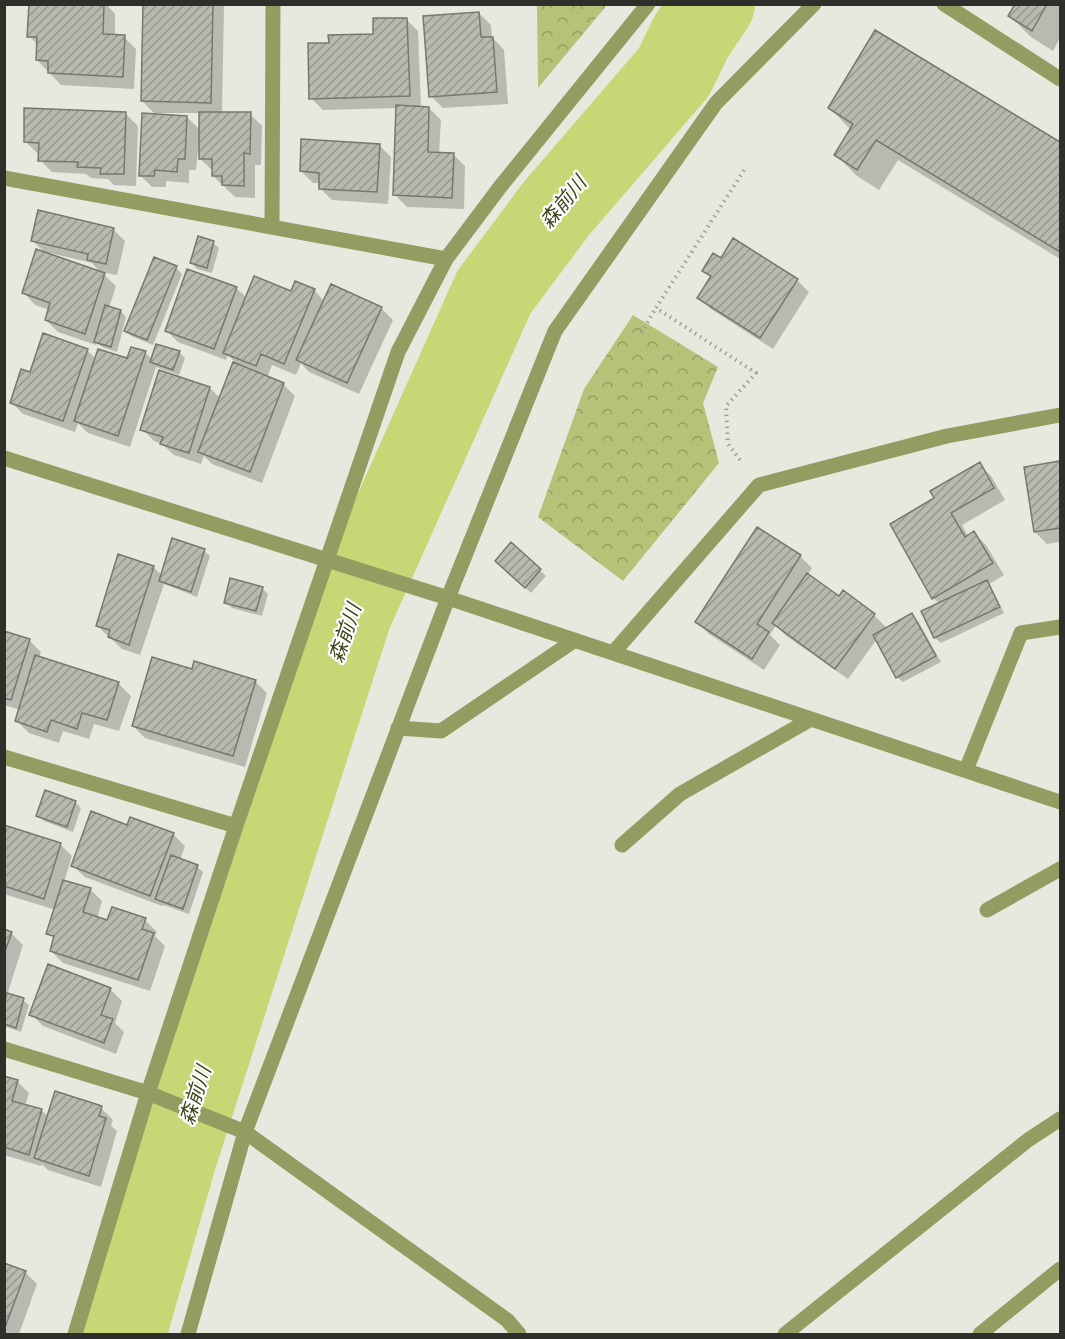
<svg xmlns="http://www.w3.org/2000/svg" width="1065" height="1339" viewBox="0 0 1065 1339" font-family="Helvetica,'Noto Sans JP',sans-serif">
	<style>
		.park { fill: url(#park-crowns) }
		.shadow { fill: #0003; fill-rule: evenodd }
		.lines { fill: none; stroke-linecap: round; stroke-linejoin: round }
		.river { stroke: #c8d676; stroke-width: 84 }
		.building { fill: url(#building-hatch); stroke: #76786e; stroke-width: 1.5 }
		.path { stroke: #9fa199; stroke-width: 4; stroke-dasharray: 1.5 4.5; stroke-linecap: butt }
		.minor { stroke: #939d61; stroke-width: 15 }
		.labels { text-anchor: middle; stroke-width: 4.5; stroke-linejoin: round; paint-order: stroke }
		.water-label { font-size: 20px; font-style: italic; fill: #3f451d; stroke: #fff }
	</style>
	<defs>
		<pattern id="park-crowns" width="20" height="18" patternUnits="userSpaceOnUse" patternTransform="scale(1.5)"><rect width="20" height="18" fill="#b6c278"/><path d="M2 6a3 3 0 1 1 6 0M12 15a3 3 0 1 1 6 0" fill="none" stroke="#949e63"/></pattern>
		<pattern id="building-hatch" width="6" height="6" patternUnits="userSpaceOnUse" patternTransform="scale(1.5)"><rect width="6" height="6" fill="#b8baaf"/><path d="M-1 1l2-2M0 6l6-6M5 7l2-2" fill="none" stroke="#96988f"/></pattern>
	</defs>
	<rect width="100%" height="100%" fill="#e7e9de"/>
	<path class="park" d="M537,5h70l-69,83z
		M633,315l85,52 -15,36 16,60 -96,118 -85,-64 46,-128z"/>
	<path class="shadow" d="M31,4h75l9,10v22l9,1 12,12 -2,40 -73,-4 -24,-25 1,-15 -9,-9z
		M144,4h77l3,3 -2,106 28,1 12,12 -1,39h-6v33l-20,-1 -22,-21v-5l-13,-12v-9h-2l-2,20h-7v13l-23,-2v6h-14l-12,-12 47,-58 14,14v-18h-47l-12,-12z
		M1017,4h43v34l-7,13 -22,-14 -21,-21z
		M479,13l12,12 1,12 12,13 4,54 -65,4 -12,-12z
		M406,19l12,12 3,77h8l12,12 -2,34h14l12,12 -1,43 -57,-2 -12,-12 3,-87 -75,2 -12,-12 19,-54 45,-9z
		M876,32l184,112v115l-162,-99 -19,30 -22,-14 -21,-21 15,-25 -21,-22z
		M126,114l12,12 -2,60 -22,-1 -6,-6 -17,-1 -5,-4 -34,-2 -12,-12v-6l-3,-1 -12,-12z
		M379,145l12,12 -3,47 -56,-4 -12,-12v-5h-7l-12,-12z
		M113,229l12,12 -8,34 -16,-3 15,14 -7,22 12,3 5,6 -9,35 -15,-5 -5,-4 -1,2 -38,-13 -12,-12 4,-10 -15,-5 -11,-12 23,-38 -15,-15zM50,253l42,10 10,11 -53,-19z
		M213,243l6,5 -7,25 -15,-4 -5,-6z
		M722,260l75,20 12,12 -36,57 -62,-40 -12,-11 12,-20 -7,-7z
		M176,268l6,6 -29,71 -22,-9 -6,-6z
		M236,288l11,10 67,-8 10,11 57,7 12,12 -34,74 -50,-22 -8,-9 -5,12 -24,-10 -5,13 16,6 12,12 -33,87 -50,-19 -8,-8 -3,8 -27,-9 -12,-11 -8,-3 -12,-12 68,-41 11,11 14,-37 -7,-7 -2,5 -48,-18 -12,-12z
		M87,350l9,9 31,1 18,-7 8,7 26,-8 6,6 -6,17 -23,-8 -26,80 -42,-14 -10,-10 -3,9 -52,-18 -12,-12 20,-28z
		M1060,463v79l-13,2 -12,-12 -10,-64z
		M979,464l12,12 14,24 -43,25 6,11 6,-3 12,12 18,30 -15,9 15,29 -63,30 -6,-5 5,-34 -7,-6 3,-99z
		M758,529l42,27 12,12 -5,8 33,23 34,16 12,12 -4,5 30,-17 6,6 23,41 -38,20 -6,-5 -20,-38 -29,40 -63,-44 -9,-10 -6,10 10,10 -16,25 -55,-36 -12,-12z
		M512,544l34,32 -15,17 -29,-26z
		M204,551l6,5 -13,41 -33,-13 -24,71 -18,-6 -25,-23 56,-59 9,8z
		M262,588l6,6 -6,22 -30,-8 -6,-6z
		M4,633l25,7 12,12 -2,6 80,26 12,12 -12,35 -25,-7 -5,15 -26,-8 -4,12 -30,-10 -12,-12 3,-11 -16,-5z
		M193,671l62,10 12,12 -22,74 -100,-29 -12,-12z
		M75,802l6,6 -8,24 -29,-11 -6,-5z
		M4,827l56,17 12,12 -8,26 26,7 12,12 -5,17 11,4 37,-2 12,12 -2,4 10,10 -15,45 -87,-28 -12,-12 4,-11 -7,-7 8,-23 -52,-16z
		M128,827l45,7 12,12 -5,14 17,7 6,5 -14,42 -26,-9 -1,1 -77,-29 -12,-11z
		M4,931l7,2 12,12 -16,50 16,5 6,5 -8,27 -17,-6z
		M110,989l12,12 -7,22 9,9 -8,22 -73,-28 -12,-12z
		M4,1077l13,4 12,12 -4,13 16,4 8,7 52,-9 12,12 -2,6 6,5 -16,56 -53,-17 -6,-6 -1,2 -37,-11z
		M4,1265l21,7 12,12 -18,50h-15z"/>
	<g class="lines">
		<path class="river" d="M124,1334l51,-177 175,-543 144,-322 62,-83 118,-137 17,-35 22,-33"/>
	</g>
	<path class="building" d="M29,4h75l-1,30 22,1 -2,42 -75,-4v-12l-12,-1 1,-23h-10z
		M143,4h70l-2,99 -70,-2z
		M1015,4h32l-15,27 -24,-15z
		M479,12l2,25h12l4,55 -68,5 -6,-81z
		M373,18h34l3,78 -101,3 -1,-56h21l-1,-8 45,-1z
		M875,30l185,112v110l-184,-112 -19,30 -23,-15 19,-31 -25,-16z
		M396,105l33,2 -1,45 26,1 -2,45 -59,-3z
		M24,108l102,4 -2,62h-24l1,-6 -24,-1 1,-5 -40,-1 1,-18 -15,-1z
		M199,112h52l-1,42 -6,-1v33l-22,-1v-9h-10v-17h-13z
		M142,113l45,3 -2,43h-7l-1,13 -22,-2 -1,6h-15z
		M301,139l79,5 -3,48 -58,-3v-16l-19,-2z
		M38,210l76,18 -8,36 -19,-4 1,-6 -57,-13z
		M198,236l16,5 -7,27 -17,-5z
		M733,238l65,41 -38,59 -63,-40 14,-22 -9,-5 11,-18 8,5z
		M36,249l69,24 -20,61 -40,-14 5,-17 -28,-10z
		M154,257l23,9 -30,74 -23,-9z
		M187,269l50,18 -23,62 -49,-18z
		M254,276l37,15 4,-10 20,8 -31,75 -23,-10 -5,12 -33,-13z
		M331,284l51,23 -35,76 -51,-23z
		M105,305l16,5 -10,37 -17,-5z
		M43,333l45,16 -25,72 -53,-18 11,-34 9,3z
		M156,344l24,7 -7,19 -23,-8z
		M131,347l15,4 -28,85 -44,-15 24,-72 29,9z
		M233,362l51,21 -34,89 -52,-20z
		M159,370l51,17 -21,66 -29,-9 3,-7 -23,-7z
		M1060,461v67l-26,4 -10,-65z
		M980,462l14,26 -43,25 14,24 9,-6 19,32 -61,36 -42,-75 44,-26 -4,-7z
		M757,527l44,28 -44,69 12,8 -17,27 -57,-37z
		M172,538l33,11 -14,43 -32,-11z
		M511,542l30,27 -16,19 -30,-27z
		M118,554l36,12 -25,79 -21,-8 2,-7 -14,-4z
		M807,573l32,23 4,-6 32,24 -40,55 -63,-46z
		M230,578l33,9 -7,24 -32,-8z
		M987,580l13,27 -66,31 -13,-27z
		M912,613l24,43 -40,22 -23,-43z
		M4,631l26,8 -19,61 -7,-2z
		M35,655l84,27 -12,38 -25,-7 -5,16 -26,-9 -4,12 -32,-11z
		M152,657l40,12 2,-8 62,19 -23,76 -101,-30z
		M45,790l31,11 -9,26 -31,-11z
		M91,811l36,14 3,-8 44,16 -24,63 -79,-30z
		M4,825l57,18 -17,56 -40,-13z
		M171,855l27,10 -15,44 -28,-10z
		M63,880l28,8 -8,24 24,8 5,-13 34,11 -4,11 12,4 -16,47 -88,-29 4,-15 -8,-2z
		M4,929l8,3 -8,22z
		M48,964l63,24 -10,27 12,4 -9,24 -75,-28z
		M7,993l17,5 -8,30 -12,-4v-20z
		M4,1076l14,4 -6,21 30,8 -13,46 -25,-8z
		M55,1091l47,15 -3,10 7,2 -17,58 -55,-18z
		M4,1263l22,8 -22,59z"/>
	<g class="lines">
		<path class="path" d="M641,333l15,-25
			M740,460l-12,-16 -2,-38 30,-33 -100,-65 90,-141"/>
		<path class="minor" d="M944,4l116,75
			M4,178l442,81
			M272,226l1,-222
			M4,458l444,140 107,-267 161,-228 98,-99
			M613,653l146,-168 188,-49 113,-21
			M398,728l43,3 134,-91
			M4,757l232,69
			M966,770l55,-137 39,-6
			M622,845l58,-51 131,-75
			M987,910l73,-41
			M4,1049l144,44 97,39 262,188 12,14
			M75,1334l73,-241 88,-267 162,-474 48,-93 54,-72 148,-183
			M188,1334l57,-202 203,-534 612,204
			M785,1334l243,-194 32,-21
			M980,1334l80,-65"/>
	</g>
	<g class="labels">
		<g class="water-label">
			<text transform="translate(563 202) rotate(-51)" y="7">森前川</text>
			<text transform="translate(345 633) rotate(-71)" y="7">森前川</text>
			<text transform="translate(195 1095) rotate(-72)" y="7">森前川</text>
		</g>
	</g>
	<rect width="1065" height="1339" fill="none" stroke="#2e2f2b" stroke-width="12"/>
</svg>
